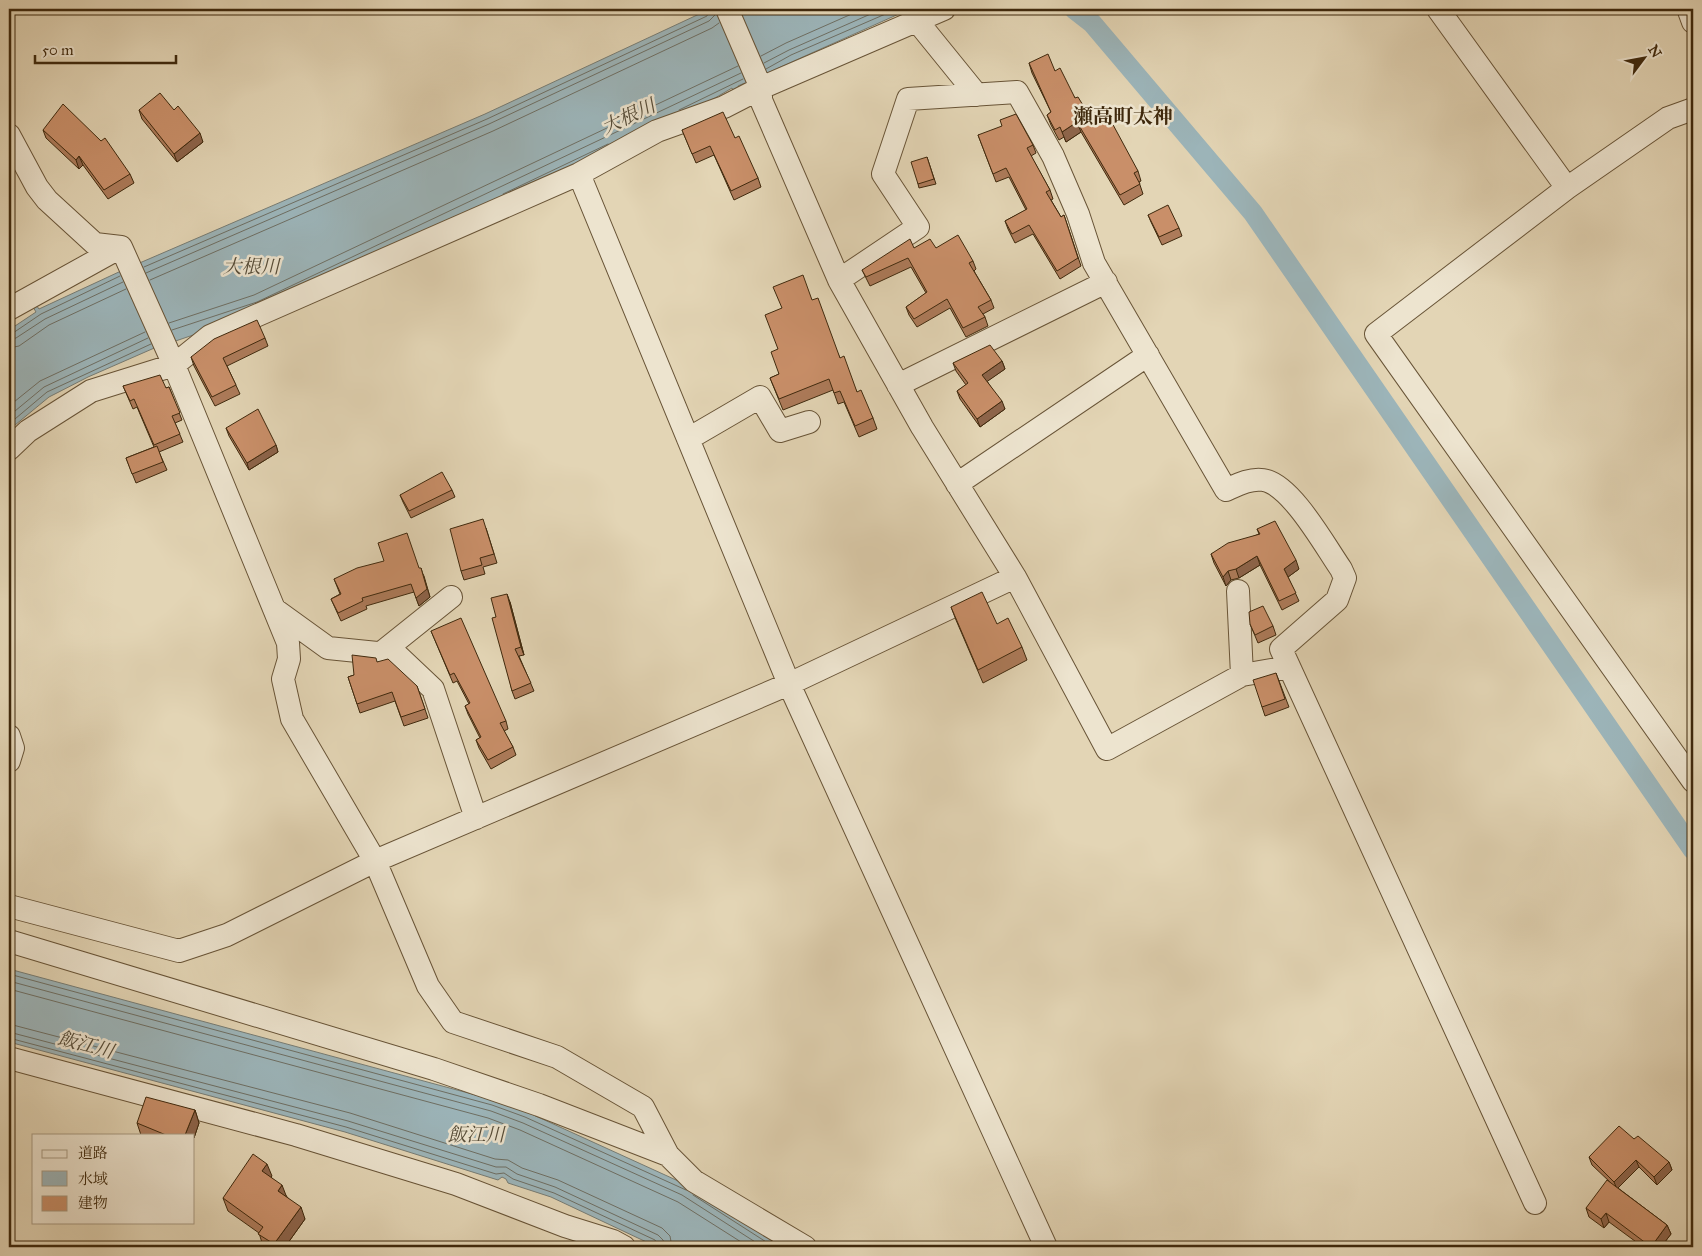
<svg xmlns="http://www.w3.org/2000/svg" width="1702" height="1256" viewBox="0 0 1702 1256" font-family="'IM FELL Great Primer','Noto Serif JP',serif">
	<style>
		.water { fill: #9cb5ba; stroke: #777d75 }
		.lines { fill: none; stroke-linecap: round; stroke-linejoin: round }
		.shore { stroke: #6e6f64; stroke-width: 1 }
		.canal { stroke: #9cb5ba; stroke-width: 20 }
		.street-casing { stroke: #685437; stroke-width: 24 }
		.street { stroke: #ede4cf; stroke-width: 22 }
		.wall { fill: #ad7b5a; stroke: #3f290d }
		.shaded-wall { fill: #8d644a; stroke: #3f290d }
		.building { fill: #c98f69; stroke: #3f290d }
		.labels { text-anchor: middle; stroke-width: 5; stroke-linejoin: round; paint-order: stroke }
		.water-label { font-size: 19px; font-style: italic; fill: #564c38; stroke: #ede4cf }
		.quarter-label { font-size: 20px; font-weight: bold; fill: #3f290d; stroke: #ede4cf }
	</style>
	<rect width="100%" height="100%" fill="#e3d5b5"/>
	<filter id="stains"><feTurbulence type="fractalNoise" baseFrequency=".004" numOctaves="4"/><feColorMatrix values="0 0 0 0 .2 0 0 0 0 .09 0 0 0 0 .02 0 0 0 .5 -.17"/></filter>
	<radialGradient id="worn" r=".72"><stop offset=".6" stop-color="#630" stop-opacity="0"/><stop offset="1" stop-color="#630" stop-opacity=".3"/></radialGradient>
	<path class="water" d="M710,9h200l-172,77 1,4 -5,2 -2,-4 -17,10 -454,214 -109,37 -64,28 -39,20 -40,33v-100l27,-18 -3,-5 3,-2 3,4 82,-38 364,-157z
		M9,969l485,131 33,12 160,73 96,62h-126l-106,-50 -43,-14 -2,-4 -4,-2 -4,3 -153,-48 -336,-90z"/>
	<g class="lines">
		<path class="shore" d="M761,56l25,-13 77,-34
			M764,63l25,-13 93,-41
			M766,69l25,-14 106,-46
			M679,110l64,-31
			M503,194l105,-50
			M144,267l343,-148 220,-103 3,-7
			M146,273l343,-149 220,-103 7,-7
			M150,280l343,-149 219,-103 7,-5
			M169,323l85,-28 484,-229
			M172,330l85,-28 484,-229
			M9,334l4,-1 28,-19 79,-38
			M9,340l7,-2 29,-19 78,-37
			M9,348l10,-2 30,-21 77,-36
			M9,406l31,-25 105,-49
			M9,416l35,-29 104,-49
			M9,424l38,-32 104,-48
			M9,974l483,131 33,12 161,73
			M9,981l482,130 32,12 159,72 81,52
			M9,989l479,129 32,12 158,72 71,45
			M9,1024l341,89 145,46 13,1 14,8 36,12 104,48 8,8 2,11
			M9,1032l339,89 148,46h10l11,7 38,13 103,48 5,5 2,7
			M9,1038l337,89 150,47 8,-1 9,6 41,14 101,47 4,7
			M693,1195l81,52"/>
		<path class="canal" d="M1074,9l18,14 161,190 440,637"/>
		<g class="street-casing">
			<path id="street" d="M1438,9l129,179
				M1689,11l4,11
				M917,21l60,74
				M1693,109l-25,9 -101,70 -191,146 317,447
				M9,135l28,52 10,13 48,44 26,3
				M579,174l210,510 257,563
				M121,247l53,118 114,278 1,16 -6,20 9,40 83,142 53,125 25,36 104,35 86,50 25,48 26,26 111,66
				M839,280l79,-53 -35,-53 25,-75 109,-7 36,64 25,58 16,49 132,227c11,-5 24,-12 37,-10 28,4 62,66 78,89l4,9 -8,22 -56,49 254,554
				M9,309l112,-62
				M898,385l208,-103
				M688,439l72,-42 20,34 29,-9
				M9,449l19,-18 63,-40 83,-26 36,-29 369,-162 78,-43 67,-24 37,-19 183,-79
				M957,484l191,-129
				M1015,577l92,172 135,-74 47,-8
				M1238,591l4,84
				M274,609l54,39 69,7 36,34 43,129
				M381,653l70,-56
				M9,736l4,12 -4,13
				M9,906l170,45 48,-16 148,-74 414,-177 226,-107 -93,-150 -83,-147 -78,-180v-12l-34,-79
				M9,941l425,128 105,36 129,50
				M9,1058l287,77 160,49 109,42 48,15 11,6"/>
		</g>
		<use href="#street" class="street"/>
	</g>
	<path class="wall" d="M1029,63l26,8 20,27 14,18 49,55 3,10 -2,1 4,12 -19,11 -43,-73 -15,10 -2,-5 -5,3 -8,-15 -4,-10 4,-3 -19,-39z
		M139,110h35l29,32 -26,20 -35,-43z
		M43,130l87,44 4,9 -26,16 -25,-34 -4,4 -33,-31z
		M682,130l53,8 23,40 3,9 -27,13 -20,-45 -18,8z
		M978,135l55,10 3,8 -5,3 19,34 3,9 -2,1 10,17 3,-2 17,51 -21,13 -27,-45 -18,9 -7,-14 -3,-8 21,-11 -17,-33 -13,5z
		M927,157l9,27 -17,4 -1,-4z
		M1148,215l31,13 3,8 -20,9 -11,-23z
		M936,248l37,13 3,8 -2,2 17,29 3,8 -11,6 2,3 3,9 -22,11 -16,-29 -33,19 -8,-12 -3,-8 20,-14 -15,-26 -41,19 -8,-16z
		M812,300l28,58 17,34 16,26 4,11 -18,8 -15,-35 -6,2 -5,-14 -50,20 -13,-32 9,-4z
		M265,338l3,8 -41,20 13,28 -25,12 -21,-40 -3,-9z
		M1002,361l3,8 -18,12 18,28 -25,18 -20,-28 -3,-8 9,-6 -10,-14 -3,-8z
		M123,386l43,2 3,-1 13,33 -7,3 8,19 -24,10 8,18 -31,13 -10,-25 28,-11 -17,-40 -4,2z
		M226,428l50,17 2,7 -29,18 -20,-34z
		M452,490l3,7 -44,21 -8,-16 -3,-7z
		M486,528l11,35 -14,4 2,7 -21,6 -3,-9z
		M1257,529l42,40 -11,8 11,24 -17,9 -22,-45 -21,13 -8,2 -5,6 -12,-23 -3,-9 48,-20z
		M419,568l5,8 6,21 -11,9 -5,-14 -48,14 1,3 -26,12 -10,-22 9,-5 -6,-15z
		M510,602l14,53 -5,1 15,35 -19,8 -3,-8 -16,-74z
		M951,607l46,17 25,23 5,13 -44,23 -27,-63z
		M1250,624l23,2 3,9 -18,8z
		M431,631l75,90 2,8 -4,2 9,16 3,8 -25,14 -12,-21 -3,-8 4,-2 -12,-24 -3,-8 4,-2 -12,-23 -4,2z
		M378,662l39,24 11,32 -24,8 -9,-25 -35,12 -12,-36 6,-2z
		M1276,673l13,34 -24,9 -3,-9z
		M195,1110l4,13 -5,15v-3h-53l-4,-12z
		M1634,1139l35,23 3,8 -15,15 -18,-18 -21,21 49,37 4,9 -10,13h-18l-34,-25 -5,6 -15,-11 -3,-9 25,-25 -19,-18 -3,-8z
		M272,1176l-1,1 34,42 -20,28h-20l-2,-1 -4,-13 -31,-22 -5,-13z"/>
	<path class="shaded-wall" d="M1077,122l4,10 -15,10 -4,-10z
		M200,133l3,9 -26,20 -3,-8z
		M79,156l4,9 -4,4 -3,-9z
		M1002,361l3,8 -20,14 -3,-8z
		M1002,401l3,8 -25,18 -3,-8z
		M276,445l2,7 -29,18 -2,-7z
		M1257,556l3,9 -21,13 -3,-9z
		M1296,560l3,9 -11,8 -4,-8z
		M421,568l9,29 -11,9 -3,-8z
		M1228,571l3,9 -5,6 -3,-9z
		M507,594l3,8 14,53 -3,-8z
		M195,1110l4,13 -5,15v-3h-9z
		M1636,1160l3,7 -22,22 -3,-7z
		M1669,1162l3,8 -15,15 -3,-8z
		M267,1164l5,12 -6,7 -4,-12z
		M282,1185l5,13 -9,-7z
		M301,1207l4,12 -20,28h-10l-1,-3z
		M1606,1213l3,9 -5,6 -3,-9z
		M1667,1225l4,9 -10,13h-10z"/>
	<path class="building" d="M1048,54l7,17 5,-3 15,30 3,-1 11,18 -10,6 25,-13 34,63 -4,2 6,11 -20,11 -43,-73 -15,10 -2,-5 -5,3 -8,-15 4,-3 -22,-49z
		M160,93l14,17 4,-4 22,27 -26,21 -35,-44z
		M63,104l38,37 4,-3 25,36 -26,16 -25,-34 -3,4 -33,-30z
		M723,112l12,26 4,-2 19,42 -27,13 -21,-45 -18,8 -10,-24z
		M1016,114l17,31 -6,3 23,42 -4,2 15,25 3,-2 14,43 -21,13 -28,-46 -17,9 -7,-13 22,-12 -21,-41 -13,6 -15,-39 24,-9 -2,-6z
		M927,157l7,22 -16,5 -7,-22z
		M1168,205l11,23 -20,9 -11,-22z
		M958,235l15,26 -4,2 22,37 -13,7 7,10 -22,11 -16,-29 -33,20 -8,-12 21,-15 -19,-34 -42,19 -4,-7 48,-31 4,9 16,-9 6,9z
		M803,275l9,25 6,-2 22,60 4,-2 13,36 4,-2 12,28 -18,8 -15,-35 -6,2 -5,-14 -50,20 -9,-21 9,-4 -8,-22 7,-3 -13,-34 17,-7 -9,-21z
		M257,320l8,18 -42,20 13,27 -24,12 -21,-40 23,-18z
		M990,345l12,16 -20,14 20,26 -25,18 -20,-28 11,-8 -15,-20z
		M160,375l6,13 3,-1 11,26 -8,3 8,18 -26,11 -20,-46 -4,2 -7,-15z
		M258,409l18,36 -29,18 -21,-35z
		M157,446l6,16 -31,12 -6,-16z
		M442,472l10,18 -43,21 -9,-16z
		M483,519l11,35 -14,4 2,7 -21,6 -11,-42z
		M1275,521l21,39 -12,9 12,24 -17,8 -22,-45 -21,13 -8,2 -5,6 -12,-23 17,-11 32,-9 -3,-5z
		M407,533l12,35h2l6,21 -11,9 -5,-14 -49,14 1,3 -25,12 -7,-14 10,-5 -7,-15 23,-11 27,-7 -6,-18z
		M982,592l15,32 11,-6 14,29 -44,23 -27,-63z
		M507,594l14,53 -6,2 16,34 -19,8 -20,-73 4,-1 -5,-19z
		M1263,606l10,20 -18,9 -5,-11 -1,-12z
		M461,618l45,103 -6,2 13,24 -25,13 -12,-20 5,-3 -16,-31 5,-3 -16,-30 -4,2 -19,-44z
		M352,655l24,3 1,4 11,-3 29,27 8,23 -24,8 -9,-25 -35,12 -9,-27 6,-2z
		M1276,673l9,26 -23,8 -9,-27z
		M146,1097l49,13 -10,25h-19l-29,-12z
		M1619,1126l15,13 4,-3 31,26 -15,15 -18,-17 -22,22 -25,-25z
		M253,1154l14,10 -5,7 20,14 -4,6 23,16 -27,37 -16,-10 5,-7 -40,-29z
		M1607,1180l60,45 -16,22 -45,-34 -5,6 -15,-11z
		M539,1242l5,5h-10z
		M559,1243l5,4h-9z"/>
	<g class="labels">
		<g class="water-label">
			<text transform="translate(628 116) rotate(-25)" y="7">大根川</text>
			<text x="251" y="273">大根川</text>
			<text transform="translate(86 1044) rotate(15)" y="7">飯江川</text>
			<text x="476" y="1141">飯江川</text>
		</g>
		<g class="quarter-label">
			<text x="1123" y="123">瀬高町太神</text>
		</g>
	</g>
	<rect width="1702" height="1256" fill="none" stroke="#e3d5b5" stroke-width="30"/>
	<rect x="10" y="10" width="1682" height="1236" fill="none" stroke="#3f290d" stroke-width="2.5"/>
	<rect x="15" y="15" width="1672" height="1226" fill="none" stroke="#3f290d"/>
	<rect x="32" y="1134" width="162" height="90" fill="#ede4cf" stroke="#a79981"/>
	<rect x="42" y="1150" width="25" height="8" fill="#ede4cf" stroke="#a79981"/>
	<text x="78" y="1158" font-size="15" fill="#3f290d">道路</text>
	<rect x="42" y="1171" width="25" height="15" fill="#9cb5ba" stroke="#a79981"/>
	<text x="78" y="1184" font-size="15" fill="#3f290d">水域</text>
	<rect x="42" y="1196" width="25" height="15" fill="#c98f69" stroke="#a79981"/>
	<text x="78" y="1208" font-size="15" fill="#3f290d">建物</text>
	<g transform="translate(1644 58) rotate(58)" stroke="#ede4cf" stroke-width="4" paint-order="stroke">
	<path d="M0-4L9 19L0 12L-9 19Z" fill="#3f290d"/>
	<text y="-8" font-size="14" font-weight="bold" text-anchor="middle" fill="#3f290d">N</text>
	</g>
	<path d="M35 55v8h141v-8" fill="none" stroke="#3f290d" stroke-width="2.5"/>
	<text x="42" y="55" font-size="15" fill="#3f290d" stroke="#ede4cf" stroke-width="4" paint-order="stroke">50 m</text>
	<rect width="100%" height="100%" filter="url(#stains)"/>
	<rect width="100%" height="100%" fill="url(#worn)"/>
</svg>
